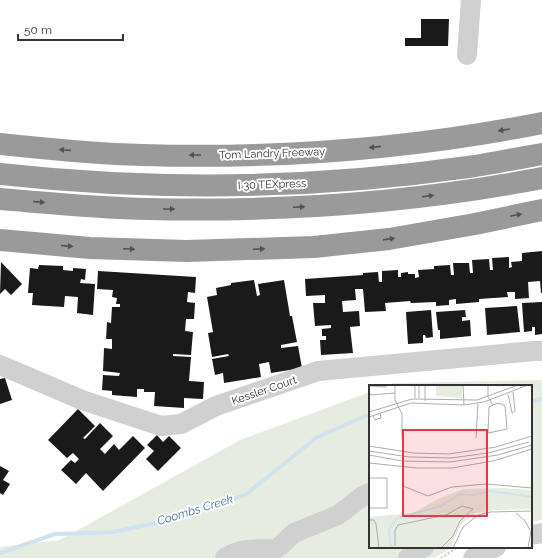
<svg xmlns="http://www.w3.org/2000/svg" width="542" height="558" viewBox="0 0 542 558" font-family="Raleway,sans-serif">
	<style>
		.green { fill: #e6ecdf }
		.lines { fill: none; stroke-linecap: round; stroke-linejoin: round }
		.stream { stroke: #cfe2ee; stroke-width: 4 }
		.building { fill: #1a1a1a }
		.path { stroke: #cdcdcd; stroke-width: 2.5; stroke-dasharray: 2 2; stroke-linecap: butt }
		.minor { stroke: #d0d0d0; stroke-width: 20 }
		.highway { stroke: #9a9a9a; stroke-width: 22 }
		.oneway { fill: #525252 }
		.labels { text-anchor: middle; stroke-width: 4; stroke-linejoin: round; paint-order: stroke }
		.street-label { font-size: 11px; fill: #333; stroke: #fff }
		.water-label { font-size: 12px; font-style: italic; fill: #3f7597; stroke: #fff }
		.inset-river { fill: none; stroke: #cfe2ee; stroke-width: 2 }
		.inset-road { fill: none; stroke: #adadad; stroke-width: 1 }
		.view { fill: #e63946; fill-opacity: 0.15; stroke: #e63946; stroke-width: 2 }
		.inset-edge { fill: none; stroke: #333; stroke-width: 2 }
	</style>
	<rect width="100%" height="100%" fill="#fff"/>
	<path class="green" d="M542,380v140l-11,2v-136h-146l9,-3z
		M370,392v155h83l-19,11h-434v-11l60,-7 180,-100z"/>
	<g class="lines">
		<path class="stream" d="M531,402l11,-3
			M0,553l55,-19 59,-2 41,-9 90,-28 71,-57 49,-22h5"/>
	</g>
	<path class="building" d="M421,19h28l-1,27h-43v-8h16z
		M542,251v42h-1l-1,-12 -12,1 1,16 -14,1v-7h-8l1,5 -29,2v3l-23,2v-5l-7,1v5l-13,1v-4l-25,1 -1,-2 -25,2 1,8 -21,1 -2,-23h-8l1,11 -14,1 1,11 16,-1 1,15 -10,1 3,26 -32,2 -1,-15h6v-4h-4v-7l9,-1v-3l-16,1 -2,-23h12v-8l-19,1 -1,-17 58,-4v-2l15,-1 1,10h3v-11l16,-1v7h3v-4l7,-1v2h7v4l4,-1 -1,-7 16,-1v-3l16,-1 1,10h3l-1,-12h16l1,10h3l-1,-13 17,-1 1,11h3l-1,-12 17,-1v11l3,-1 -1,-5 11,-1v-8z
		M1,262l21,22 -11,11 -6,-6 -5,5z
		M39,265l24,1v4l10,1v-3l13,1 -1,11 -4,-1 -1,4 15,1 -2,31 -16,-2 1,-16 -13,-1 -1,11 -32,-2 1,-12h-5l2,-25 8,1z
		M98,271l98,6 -1,16 -7,-1 -1,10 8,1 -1,16h-8l-1,12 8,1 -2,23 -18,-1v2l18,1 -2,24 15,1 -1,17 -19,-1v10l-30,-2 1,-14h-11v-3h-7v8l-25,-2v-4l-10,-1 1,-15 16,1 1,-3 -17,-2 1,-23 8,1v-10h-6l1,-17 4,1 1,-16h8v-3h-4l1,-6 -5,-1 1,-7 -16,-1z
		M254,280l3,16 3,-1 -2,-11 26,-4 6,36h2l5,26 -16,3v3l17,-2 4,22 -31,5 -2,-11 -10,2 2,13 -37,6 -1,-10 -8,2 -3,-16 17,-3 -1,-2 -16,3 -4,-24 5,-1 -6,-35 10,-2 -1,-7 15,-3v-2z
		M542,302v32l-7,1v-8h-3v4l-8,1 -2,-29z
		M517,306l3,26 -33,3 -2,-27z
		M431,310l2,27 -7,1 -1,-3h-2v8l-15,1 -2,-32z
		M465,310l1,7h-4v4l8,-1 1,16 -31,3v-9h-2l-2,-18z
		M5,378l7,22 -12,4v-25z
		M78,409l17,17 -12,12 2,1 15,-16 13,13 -13,13 5,5 9,-10 5,6 14,-14 12,12 -42,43 -17,-18 -10,11 -15,-14 10,-10 4,3 4,-4 -6,-6 -6,5 -19,-18z
		M157,435l6,7 6,-6 12,12 -23,23 -12,-12 8,-8 -7,-6z
		M0,466l9,5 -6,9 7,4 -7,11 -3,-2z"/>
	<g class="lines">
		<path class="path" d="M441,558l17,-11"/>
		<path class="minor" d="M467,55l4,-55
			M0,365l82,35 79,26 20,-2 35,-18 102,-35 216,-20h8
			M531,535l11,-2
			M225,558c18,-11 31,-8 51,-9l3,-2 15,-14 44,-18 25,-19 7,-3
			M408,558l16,-11
			M473,558l23,-11"/>
		<path class="highway" d="M0,144c47,5 94,10 142,11 134,4 269,-6 400,-32
			M0,174c155,17 313,15 468,-7 24,-3 49,-9 74,-13
			M0,199c49,4 98,9 148,10 132,3 264,-6 394,-31
			M0,240l90,8 97,3 127,-4 75,-8 86,-15 67,-14"/>
	</g>
	<defs><path id="oneway-solid" d="M-6-.8H1V-3.2L6.5 0L1 3.2V.8H-6Z"/></defs>
	<g class="oneway">
		<use href="#oneway-solid" transform="translate(504 130) rotate(171)"/>
		<use href="#oneway-solid" transform="translate(375 147) rotate(174)"/>
		<use href="#oneway-solid" transform="translate(65 150) rotate(-176)"/>
		<use href="#oneway-solid" transform="translate(195 155) rotate(180)"/>
		<use href="#oneway-solid" transform="translate(428 196) rotate(-7)"/>
		<use href="#oneway-solid" transform="translate(39 202) rotate(5)"/>
		<use href="#oneway-solid" transform="translate(299 207) rotate(-2)"/>
		<use href="#oneway-solid" transform="translate(169 209)"/>
		<use href="#oneway-solid" transform="translate(516 215) rotate(-12)"/>
		<use href="#oneway-solid" transform="translate(389 239) rotate(-8)"/>
		<use href="#oneway-solid" transform="translate(67 246) rotate(5)"/>
		<use href="#oneway-solid" transform="translate(129 249) rotate(2)"/>
		<use href="#oneway-solid" transform="translate(259 249) rotate(-2)"/>
	</g>
	<g class="labels">
		<g class="street-label">
			<text transform="translate(272 153) rotate(-2)" y="4">Tom Landry Freeway</text>
			<text transform="translate(272 184) rotate(-2)" y="4">I 30 TEXpress</text>
			<text transform="translate(264 390) rotate(-19)" y="4">Kessler Court</text>
		</g>
		<g class="water-label">
			<text transform="translate(195 510) rotate(-17)" y="4">Coombs Creek</text>
		</g>
	</g>
	<g transform="translate(369 385)">
		<rect width="163" height="163" fill="#fff"/>
		<path d="M67,0h26v13l-26,-2zM133,103l30,2v19l-37,1 -19,3 -15,11 -11,24h-81v-31l44,-4 27,-15 24,-9z" fill="#e6ecdf"/>
		<path class="inset-river" d="M24,163l-3,-4 -1,-15 8,-11 44,-12 19,-12 13,1 17,-4 42,6"/>
		<path class="inset-road" d="M26,0v15l7,14v25M46,0v13M50,0v13M56,0v16M94,0l1,20M119,0v12l5,8 -4,2 -1,26 19,-4 -2,-23 -6,-3 -6,2M0,1l18,1M0,7l2,3 24,-2M139,9l4,19 3,-2 -2,-19M0,27l43,-13 65,1 41,-15M4,31l2,4 6,-2 -1,-5M0,32l42,-14 53,2 20,-3 44,-17M107,53l2,-34M0,61l44,7 36,1 47,-7 36,-11M0,66l40,6 42,1 37,-5 41,-11M0,70l33,6 48,1 48,-7 34,-10M0,78l48,5h35l41,-7 39,-12M0,93h18v30h-18M34,101l25,10 24,-9 34,-3 46,4M147,128l9,8 5,9M0,135h5l2,4 3,24M26,161v-16l3,-5 48,-10 16,-9 11,3 -13,12 -7,15 -12,12M84,163l10,-21 15,-12 12,-3 42,-1M159,163l4,-23"/>
		<path class="view" d="M34,45h84v86h-84z"/>
		<rect width="163" height="163" class="inset-edge"/>
	</g>
	<path d="M18 34v6h105v-6" fill="none" stroke="#333333" stroke-width="2"/>
	<text x="24" y="34" font-size="12" fill="#333333" stroke="#ffffff" stroke-width="3" paint-order="stroke">50 m</text>
</svg>
